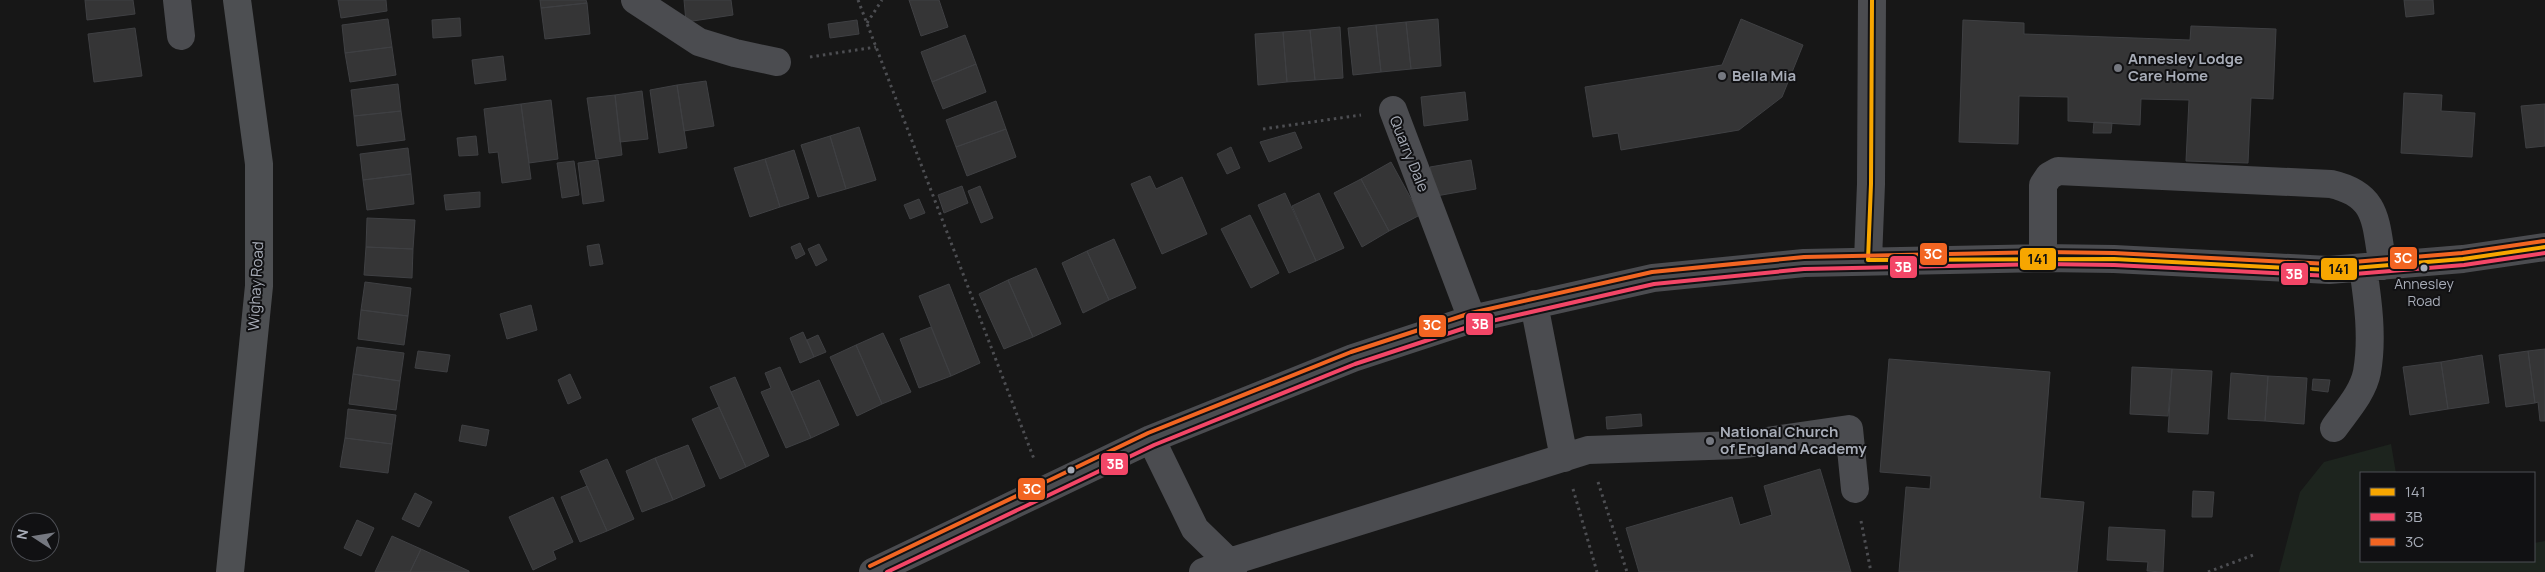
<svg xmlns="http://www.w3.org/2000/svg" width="2545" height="572" viewBox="0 0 2545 572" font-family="Manrope,sans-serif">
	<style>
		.green { fill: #1d241e }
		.building { fill: #353536; stroke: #3f4043 }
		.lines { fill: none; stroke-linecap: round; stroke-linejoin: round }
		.path { stroke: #4d4e52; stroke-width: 3; stroke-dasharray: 2.5 4; stroke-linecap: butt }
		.minor { stroke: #4b4c50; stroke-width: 28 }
		.major { stroke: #4d4f52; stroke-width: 28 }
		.bus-1-casing { stroke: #111113; stroke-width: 8 }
		.bus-2-casing { stroke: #111113; stroke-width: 8 }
		.bus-3-casing { stroke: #111113; stroke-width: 8 }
		.bus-1 { stroke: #f7a600; stroke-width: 4 }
		.bus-2 { stroke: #f34667; stroke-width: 4 }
		.bus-3 { stroke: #f26522; stroke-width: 4 }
		.poi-dot { fill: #757880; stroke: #111113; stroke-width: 2 }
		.bus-dot { fill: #a8adb8; stroke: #111113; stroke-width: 2 }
		.labels { text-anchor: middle; stroke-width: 4; stroke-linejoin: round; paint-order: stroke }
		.bus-label { font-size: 14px; fill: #a8adb8; stroke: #111113 }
		.poi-label { font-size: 15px; font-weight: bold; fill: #a8adb8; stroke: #111113; text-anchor: start }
		.street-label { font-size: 15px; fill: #a8adb8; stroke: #111113 }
		.line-badge { stroke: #111113; stroke-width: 2 }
		.badge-label { font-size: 14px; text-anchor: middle; font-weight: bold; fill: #fff }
		.pale-badge-label { font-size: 14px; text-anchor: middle; font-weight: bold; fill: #111 }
	</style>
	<rect width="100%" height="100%" fill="#171717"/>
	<path class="green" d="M2391,444l5,29h-35v88h173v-18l11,-2v31h-266l21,-80 24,-30z"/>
	<path class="building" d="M85,0h48l2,14 -48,6z
		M338,0h48l1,11 -46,7z
		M540,0h46l1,3 -46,5z
		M684,0h47l2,15 -47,7z
		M909,0h30l9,27 -27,9z
		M2404,0h29l1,14 -28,3z
		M587,3l3,31 -45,5 -4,-31z
		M460,18l1,18 -28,2 -1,-18z
		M388,19l4,28 -47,6 -3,-28z
		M1438,19l3,47 -30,3 -5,-47z
		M1741,19l62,26 -21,52 -43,33 -118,20 -3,-17 -25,4 -8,-50 137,-22z
		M857,20l2,14 -29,4 -2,-14z
		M1963,20l61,3v11l166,6 1,-14 85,3 -3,70 -22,-1 -3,65 -62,-2 3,-61 -48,-1 -1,26 -72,-4v-24l-49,-1 -1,48 -59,-2z
		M1406,22l5,47 -30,3 -5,-47z
		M1376,25l5,47 -28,3 -5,-47z
		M1340,27l3,51 -28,2 -5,-50z
		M135,28l7,48 -48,6 -6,-48z
		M1310,30l5,50 -28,2 -4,-50z
		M1283,32l4,50 -29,3 -3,-51z
		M965,35l11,29 -44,18 -11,-30z
		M392,47l4,28 -46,7 -5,-29z
		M503,56l3,24 -31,4 -3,-24z
		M976,64l10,28 -43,17 -11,-27z
		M706,81l8,45 -30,5 -7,-46z
		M398,84l3,27 -47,5 -3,-26z
		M677,85l10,63 -28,5 -9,-63z
		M642,91l6,48 -28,3 -5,-47z
		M1465,92l3,28 -44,6 -3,-29z
		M2404,93l38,2 -1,16 34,2 -3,44 -71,-4z
		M615,95l7,60 -26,4 -9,-61z
		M551,100l7,59 -29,4 -8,-59z
		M996,101l10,28 -50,18 -10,-27z
		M521,104l10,75 -29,4 -4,-31 -9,1 -5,-44z
		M2545,104v42l-19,2 -5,-42z
		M401,111l4,29 -48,6 -3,-30z
		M2094,122l18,1 -1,10h-18z
		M859,127l17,53 -30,9 -16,-53z
		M1006,129l10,28 -49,19 -11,-29z
		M1295,132l7,16 -33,14 -9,-20z
		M476,136l2,19 -19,1 -2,-18z
		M830,136l16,53 -28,8 -17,-52z
		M1231,147l9,21 -13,6 -10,-20z
		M408,148l3,26 -48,6 -3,-26z
		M794,150l15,48 -29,9 -15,-48z
		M765,159l15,48 -30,10 -16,-49z
		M598,160l6,41 -21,3 -5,-41z
		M1471,160l5,29 -40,7 -6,-29z
		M574,161l5,34 -17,3 -5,-35z
		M1391,162l29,53 -31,16 -28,-52z
		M411,174l3,30 -47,6 -4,-30z
		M1150,176l6,13 26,-12 25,57 -45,20 -31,-70z
		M1361,179l28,52 -27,16 -28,-54z
		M962,186l6,17 -24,10 -6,-18z
		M980,186l13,32 -12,5 -13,-32z
		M480,192v15l-34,3 -2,-15z
		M1285,193l31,68 -27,12 -31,-68z
		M1319,193l25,55 -28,13 -24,-55z
		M919,199l6,14 -15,6 -6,-14z
		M1250,215l29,58 -28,15 -30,-59z
		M367,218l48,2 -2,29 -47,-2z
		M1114,239l22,49 -27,12 -22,-49z
		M800,243l5,11 -9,5 -5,-12z
		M599,244l4,20 -13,2 -3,-20z
		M819,244l8,16 -11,6 -8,-17z
		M366,247l47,2 -1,29 -48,-3z
		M1087,251l22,49 -26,13 -21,-50z
		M1036,268l25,56 -28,13 -25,-57z
		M1008,280l25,57 -29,12 -25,-55z
		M365,282l46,6 -3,28 -47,-6z
		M949,284l31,79 -29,13 -32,-80z
		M531,305l6,25 -30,9 -7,-25z
		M361,310l47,6 -4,29 -46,-6z
		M931,327l20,49 -32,12 -19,-49z
		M803,332l11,25 -14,6 -10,-25z
		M883,333l28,59 -29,12 -26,-59z
		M818,335l8,17 -12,5 -7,-17z
		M856,345l26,59 -25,12 -27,-59z
		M357,347l47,6 -4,28 -47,-7z
		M2545,349v72h-5l-2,-19 -3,1 -7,-52z
		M418,351l32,4 -3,17 -32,-4z
		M2528,351l7,52 -29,4 -7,-52z
		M2482,355l7,48 -41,6 -7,-47z
		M1889,359l161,13 -10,126 44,4 -7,70h-178l7,-85 24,2 1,-13 -51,-4z
		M2441,362l7,47 -38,6 -7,-48z
		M780,367l31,71 -25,10 -25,-56 10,-4 -6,-15z
		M2132,367l40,2 -4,47 -38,-2z
		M2172,369l40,2 -4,63 -40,-2z
		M2231,373l37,3 -3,45 -37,-2z
		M353,374l47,7 -4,29 -47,-6z
		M570,374l11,24 -13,6 -10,-24z
		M2268,376l39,2 -3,46 -39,-3z
		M735,377l34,79 -23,11 -36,-80z
		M2313,379l17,1 -2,12 -16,-2z
		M819,380l20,45 -28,13 -20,-46z
		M719,407l27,60 -26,12 -28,-60z
		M348,409l48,6 -4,29 -47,-6z
		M1641,414l1,12 -35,3 -1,-12z
		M462,425l27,5 -3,16 -27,-5z
		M345,438l47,6 -4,29 -48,-6z
		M688,445l17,41 -32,14 -18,-42z
		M655,458l18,42 -31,12 -16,-41z
		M607,459l27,60 -27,12 -27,-60z
		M1820,469l31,103h-212l-13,-44 106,-31 8,28 32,-10 -8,-29z
		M587,486l20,45 -27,11 -19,-45z
		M2193,491l21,1 -2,25h-20z
		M415,493l17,9 -13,25 -17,-8z
		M553,497l20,45 -20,9 3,8 -23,11 -24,-53z
		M357,520l17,8 -13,28 -17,-8z
		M2109,527l56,3 -2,42 -16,-1 1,-9 -41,-2z
		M392,536l29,13 -11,23h-35z
		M421,549l48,22v1h-59z"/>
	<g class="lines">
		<path class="path" d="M858,0l176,459
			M867,23l15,-23
			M810,57l66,-10
			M1263,129l98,-14
			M1598,482l29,90
			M1573,489l24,83
			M1861,521l10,51
			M2208,572l48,-18"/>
		<path class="minor" d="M177,0l4,36
			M635,0l64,42 36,11 42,9
			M1393,110l79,209
			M2043,258v-73l6,-9 9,-5 273,13c49,11 44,40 52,82
			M1868,260l3,-76 1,-184
			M1534,304l30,154
			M2334,428c12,-17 29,-35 33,-56 6,-34 1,-71 -4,-104
			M1151,439l44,90 34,33 -26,10
			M873,572l278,-133 202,-81 119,-39 181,-41 151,-15 239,-5 71,1 215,11 134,-11 82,-12
			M1233,572l-4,-10 359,-112 151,-5 110,-16 6,60"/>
		<path class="major" d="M230,572l29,-286v-122l-22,-164"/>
		<g class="bus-1-casing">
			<path id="bus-1" d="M1868,260l246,-1 215,11 134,-11 82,-12
				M1868,260l3,-76 1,-184"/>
		</g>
		<g class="bus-2-casing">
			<path id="bus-2" d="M887,572l267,-127 201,-81 119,-39 180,-41 150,-15 239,-5 71,1 216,11 134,-11 81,-12"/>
		</g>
		<g class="bus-3-casing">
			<path id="bus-3" d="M870,566l278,-133 203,-81 120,-39 181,-41 152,-15 239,-5 71,1 215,11 133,-11 82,-12"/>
		</g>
		<use href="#bus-1" class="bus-1"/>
		<use href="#bus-2" class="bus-2"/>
		<use href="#bus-3" class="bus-3"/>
	</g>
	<g class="poi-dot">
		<circle cx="2118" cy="68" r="5"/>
		<circle cx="1722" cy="76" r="5"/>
		<circle cx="1710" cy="441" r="5"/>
	</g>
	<g class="bus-dot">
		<circle cx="2424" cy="268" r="4.5"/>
		<circle cx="1071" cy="470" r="4.5"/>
	</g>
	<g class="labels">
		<g class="bus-label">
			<text x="2424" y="289">Annesley<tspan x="2424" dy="17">Road</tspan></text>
		</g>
		<g class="poi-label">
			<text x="2128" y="64">Annesley Lodge<tspan x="2128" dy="17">Care Home</tspan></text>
			<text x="1732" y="81">Bella Mia</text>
			<text x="1720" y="437">National Church<tspan x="1720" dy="17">of England Academy</tspan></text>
		</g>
		<g class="street-label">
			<text transform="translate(1409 154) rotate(68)" y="5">Quarry Dale</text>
			<text transform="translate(256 286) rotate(-87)" y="5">Wighay Road</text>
		</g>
	</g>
	<g class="line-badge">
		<rect x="1919" y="242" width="29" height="24" rx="5" fill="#f26522"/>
		<rect x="2389" y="246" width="29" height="24" rx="5" fill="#f26522"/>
		<rect x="2019" y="247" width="38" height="24" rx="5" fill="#f7a600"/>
		<rect x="1889" y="255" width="29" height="24" rx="5" fill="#f34667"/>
		<rect x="2320" y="257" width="38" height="24" rx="5" fill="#f7a600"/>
		<rect x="2280" y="262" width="29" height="24" rx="5" fill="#f34667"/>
		<rect x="1465" y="312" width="29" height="24" rx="5" fill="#f34667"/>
		<rect x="1418" y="314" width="29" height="24" rx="5" fill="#f26522"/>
		<rect x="1100" y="452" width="29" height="24" rx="5" fill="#f34667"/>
		<rect x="1017" y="477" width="29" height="24" rx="5" fill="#f26522"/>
	</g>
	<g class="badge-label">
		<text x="1933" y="259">3C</text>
		<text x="2403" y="263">3C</text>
		<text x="1903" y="272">3B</text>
		<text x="2294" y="279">3B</text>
		<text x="1480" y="329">3B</text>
		<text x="1432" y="330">3C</text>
		<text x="1115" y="469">3B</text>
		<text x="1032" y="494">3C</text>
	</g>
	<g class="pale-badge-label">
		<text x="2038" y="264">141</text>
		<text x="2339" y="274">141</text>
	</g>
	<rect x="2360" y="472" width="175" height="90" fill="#111113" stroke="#4d4f55"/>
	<rect x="2370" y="488" width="25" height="8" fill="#f7a600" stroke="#4d4f55"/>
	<text x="2405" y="497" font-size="15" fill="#a8adb8">141</text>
	<rect x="2370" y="513" width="25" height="8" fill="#f34667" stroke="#4d4f55"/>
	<text x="2405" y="522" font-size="15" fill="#a8adb8">3B</text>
	<rect x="2370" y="538" width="25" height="8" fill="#f26522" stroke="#4d4f55"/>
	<text x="2405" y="547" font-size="15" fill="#a8adb8">3C</text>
	<g transform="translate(35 537) rotate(282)"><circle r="24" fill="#111113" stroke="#4d4f55"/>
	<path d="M0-4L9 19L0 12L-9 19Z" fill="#757880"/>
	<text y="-8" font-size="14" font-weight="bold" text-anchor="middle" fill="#a8adb8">N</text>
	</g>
</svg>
